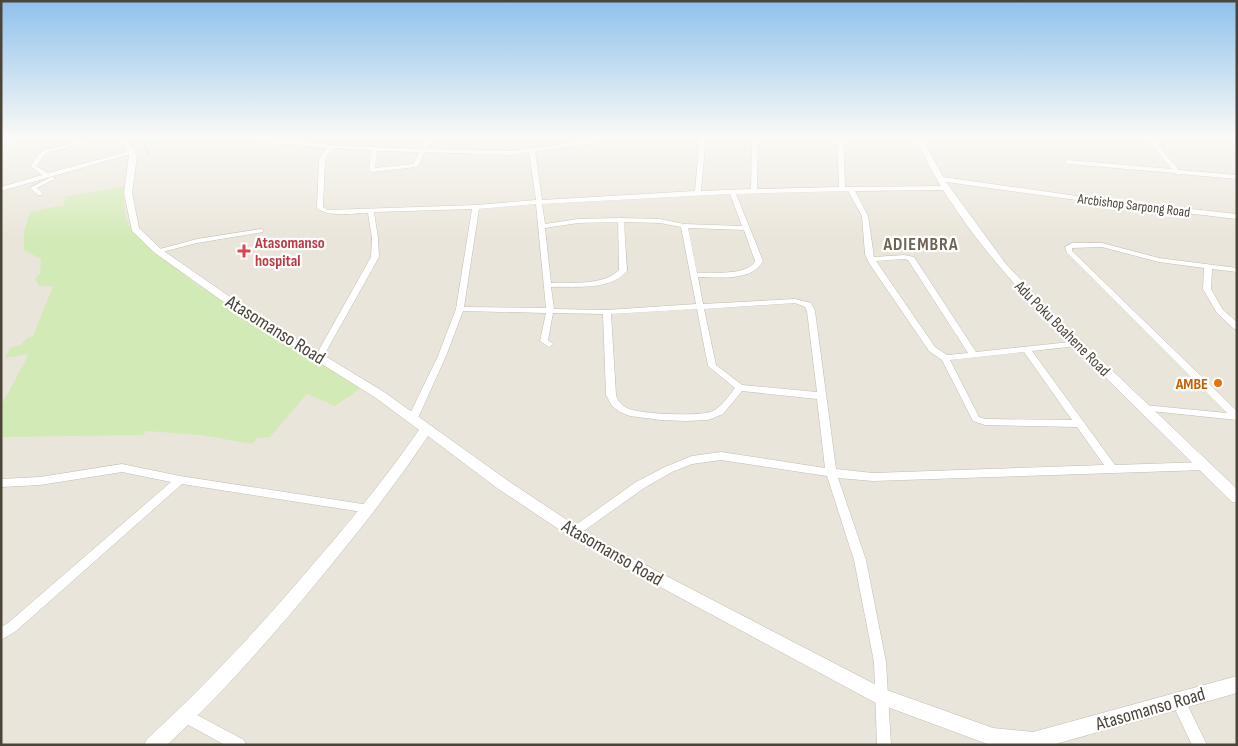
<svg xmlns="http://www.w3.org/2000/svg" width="1238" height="746" viewBox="0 0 1238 746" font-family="'Sofia Sans Condensed',sans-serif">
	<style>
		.residential { fill: #eae5da }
		.green { fill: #d2eab5 }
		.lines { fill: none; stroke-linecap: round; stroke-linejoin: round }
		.stream { stroke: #a9d4f2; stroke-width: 2 }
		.minor-casing { stroke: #c2bbae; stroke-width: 1 }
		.tertiary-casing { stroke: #c2bbae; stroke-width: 1 }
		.minor { fill: #fff; fill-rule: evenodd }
		.tertiary { fill: #fff; fill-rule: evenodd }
		.health-dot { fill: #e0444e; stroke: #fff; stroke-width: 2 }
		.food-dot { fill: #e8710a; stroke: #fff; stroke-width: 2 }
		.labels { text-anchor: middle; stroke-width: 4.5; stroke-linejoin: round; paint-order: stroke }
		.far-street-label { font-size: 14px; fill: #4b4439; stroke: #fff }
		.health-label { font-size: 16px; font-weight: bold; fill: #be3a42; stroke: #fff; text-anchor: start }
		.street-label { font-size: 16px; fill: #4b4439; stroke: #fff }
		.food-label { font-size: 16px; font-weight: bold; fill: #c56008; stroke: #fff; text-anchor: end }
		.far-district-label { font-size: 18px; font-weight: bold; letter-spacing: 1px; fill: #6e6250; stroke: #fff }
		.near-street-label { font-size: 19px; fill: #4b4439; stroke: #fff }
	</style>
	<rect width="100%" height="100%" fill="#f6f3ec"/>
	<path class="residential" d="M1,136h1236v609h-1236z"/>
	<path class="green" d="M126,186l-2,11 1,20 8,14 28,26 38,29 163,101 -27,19 -28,-12 -37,43 -13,1 -5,6 -51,-9 -54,-4 -4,4 -142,2v-31l28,-52 -24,4 6,-11 10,-2 6,-7 6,-2 20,-50h-14l-4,-8 5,-4 1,-15 -17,-9v-18l6,-20 34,-7 1,-8z"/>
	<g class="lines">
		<path class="stream" d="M149,155l-4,-9 7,-10"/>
		<g class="minor-casing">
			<path id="minor" d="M26,136h8l-33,10v-4z
				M102,136h9l-62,16 -4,2 -9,12 12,7 83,-22 3,2 -133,38v-4l41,-12 -12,-9 11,-14 4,-2z
				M225,136h16l103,10 77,3 9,-13h6l-10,13 85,2 73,-10 27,-5h10l-3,2 -34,7 -49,6 7,49 153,-9 5,-55h6l-5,55 50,-2 1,-53h6l-1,53 82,-2 -2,-51h6l2,51 100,-1 3,2 -3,2 -90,1 13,25 6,41 30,-2 10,2 62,95 104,-11 1,2 -1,2 -3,1 -45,5 83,114 89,-3 4,1 1,3 -1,3 -4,1 -331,11 -35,-3 28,82 20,102 5,83h-14l-3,-83 -20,-102 -27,-84 -106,-16 -29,4 -20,8 -28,16 -66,47 -4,2 -4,-2 -2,-3 2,-3 66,-47 29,-15 27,-11 29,-4 104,16 -8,-69 -75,-8 -19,23 -15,6 -22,1 -25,-1 -31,-4 -10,-4 -8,-6 -6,-11 -3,-81 -50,-1 -5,27 5,4 -4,3 -9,-6 6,-28 -83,-2 -17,45 -28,62 -2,2h-6l-2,-2 30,-62 18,-47 16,-100 -98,3 4,26 1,19 -56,100 -4,3 -3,-1 -1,-2 56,-100 1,-19 -4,-25c-13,0 -44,5 -51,-6l2,-48 8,-11 -99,-10zM333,148l38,2 -2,20 3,2 44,-5 4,-3 4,-12 87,3 18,-3 7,48 -60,5 -148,5 -5,-3 2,-48zM377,151l42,1 -5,11 -1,1 -38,4zM848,191l14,25 3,38 4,9 60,88 13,9 31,61 12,4 92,2 27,38 -231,8 -37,-4 -21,-158 -4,-8 -16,-4 -92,5 -5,-27c20,0 54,5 65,-16l-27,-67zM730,194l12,32 -58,-2 -24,-5 -39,-1 -43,1 -33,5 -3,-20zM536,204l10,104 -82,-1 15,-98zM618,222l1,48c-16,16 -47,12 -68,13l-6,-55 33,-5zM624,222l36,1 21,4 15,77 -89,6 -53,-1 -3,-22c24,-1 59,4 76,-16zM688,228l56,2 11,31c-7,15 -43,11 -58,12zM904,259l4,1 60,93 -21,2 -12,-8 -59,-86zM795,303l10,4 2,4 10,81 -75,-7 -26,-20 -12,-56zM697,309l11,57 27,22c-6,8 -13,18 -22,23 -11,6 -72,3 -84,-2 -7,-3 -11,-7 -13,-14l-5,-81zM1024,352l48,68 -87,-1 -6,-2 -29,-57z
				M1008,136h6l1,7h-4z
				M1144,136h6l29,34 58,5v4l-57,-5 -2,1 -3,-2 -107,-9 -3,-2 3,-2 104,9z
				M1233,136h4v3z
				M51,177l5,1 -19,10 5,5v2h-4l-8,-7z
				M261,229l3,2 -1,1 -66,11 -39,10 -4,-2 2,-1 41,-11z
				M1072,243h30l57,15 78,10v4l-25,-3 -1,20 12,21 14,12v7h-3l-17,-16 -14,-24 1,-21 -45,-6 -57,-15 -30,1v3l165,160v9l-96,-10 -2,-2 2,-2 3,-1 83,8 -160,-160 -2,-6z
				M122,464l58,12 189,29 4,1 1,3 -1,3 -4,1 -187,-29 -166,147 -15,9v-13l7,-4 163,-141 -49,-10 -82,13 -39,2v-8l39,-2z
				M1178,694l5,2 24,49h-15l-21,-44 2,-5z
				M186,709l58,31 2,5h-21l-44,-24 -2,-5 2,-5z"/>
		</g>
		<g class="tertiary-casing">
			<path id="tertiary" d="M118,136h6l13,19 -5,38 7,35 22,21 82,57 141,86 123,88 72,48 43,25 262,136 109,39 40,4 204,-56v17l-185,52h-62l-116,-43 -262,-141 -43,-25 -72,-48 -69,-52c-34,51 -72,99 -111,146 -47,57 -96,113 -150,163h-23l3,-6c58,-53 111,-110 162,-170 39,-45 76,-90 110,-139l-43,-32 -141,-88 -80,-57 -23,-22 -8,-38 5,-38z
				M915,136h6l22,41 148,21 146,16v5l-146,-17 -145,-20 60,82 51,54 180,171v14l-5,-1c-44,-43 -88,-87 -132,-130 -70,-69 -146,-145 -185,-236z"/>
		</g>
		<use href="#minor" class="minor"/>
		<use href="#tertiary" class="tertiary"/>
	</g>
	<linearGradient id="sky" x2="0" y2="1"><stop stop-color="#8fc1ec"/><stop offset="0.57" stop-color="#fbfaf6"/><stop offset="1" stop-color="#fbfaf6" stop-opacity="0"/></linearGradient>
	<rect width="1238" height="240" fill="url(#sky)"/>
	<path class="health-dot" d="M241.5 243.5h5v5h5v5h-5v5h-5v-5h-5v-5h5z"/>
	<circle class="food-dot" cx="1218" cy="383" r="5"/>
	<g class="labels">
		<g class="far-street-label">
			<text transform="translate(1134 205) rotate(7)" y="5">Arcbishop Sarpong Road</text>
		</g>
		<g class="health-label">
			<text x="255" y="248">Atasomanso<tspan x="255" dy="18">hospital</tspan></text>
		</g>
		<g class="street-label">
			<text transform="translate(1063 328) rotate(45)" y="6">Adu Poku Boahene Road</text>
		</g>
		<g class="food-label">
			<text x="1208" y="389">AMBE</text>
		</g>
		<g class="far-district-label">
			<text x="921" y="250">ADIEMBRA</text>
		</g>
		<g class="near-street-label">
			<text transform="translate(276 329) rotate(32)" y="7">Atasomanso Road</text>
			<text transform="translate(613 552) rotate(30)" y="7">Atasomanso Road</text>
			<text transform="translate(1150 708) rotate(-16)" y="7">Atasomanso Road</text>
		</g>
	</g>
	<rect width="1238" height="746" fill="none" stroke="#4b4439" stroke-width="5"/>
</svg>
